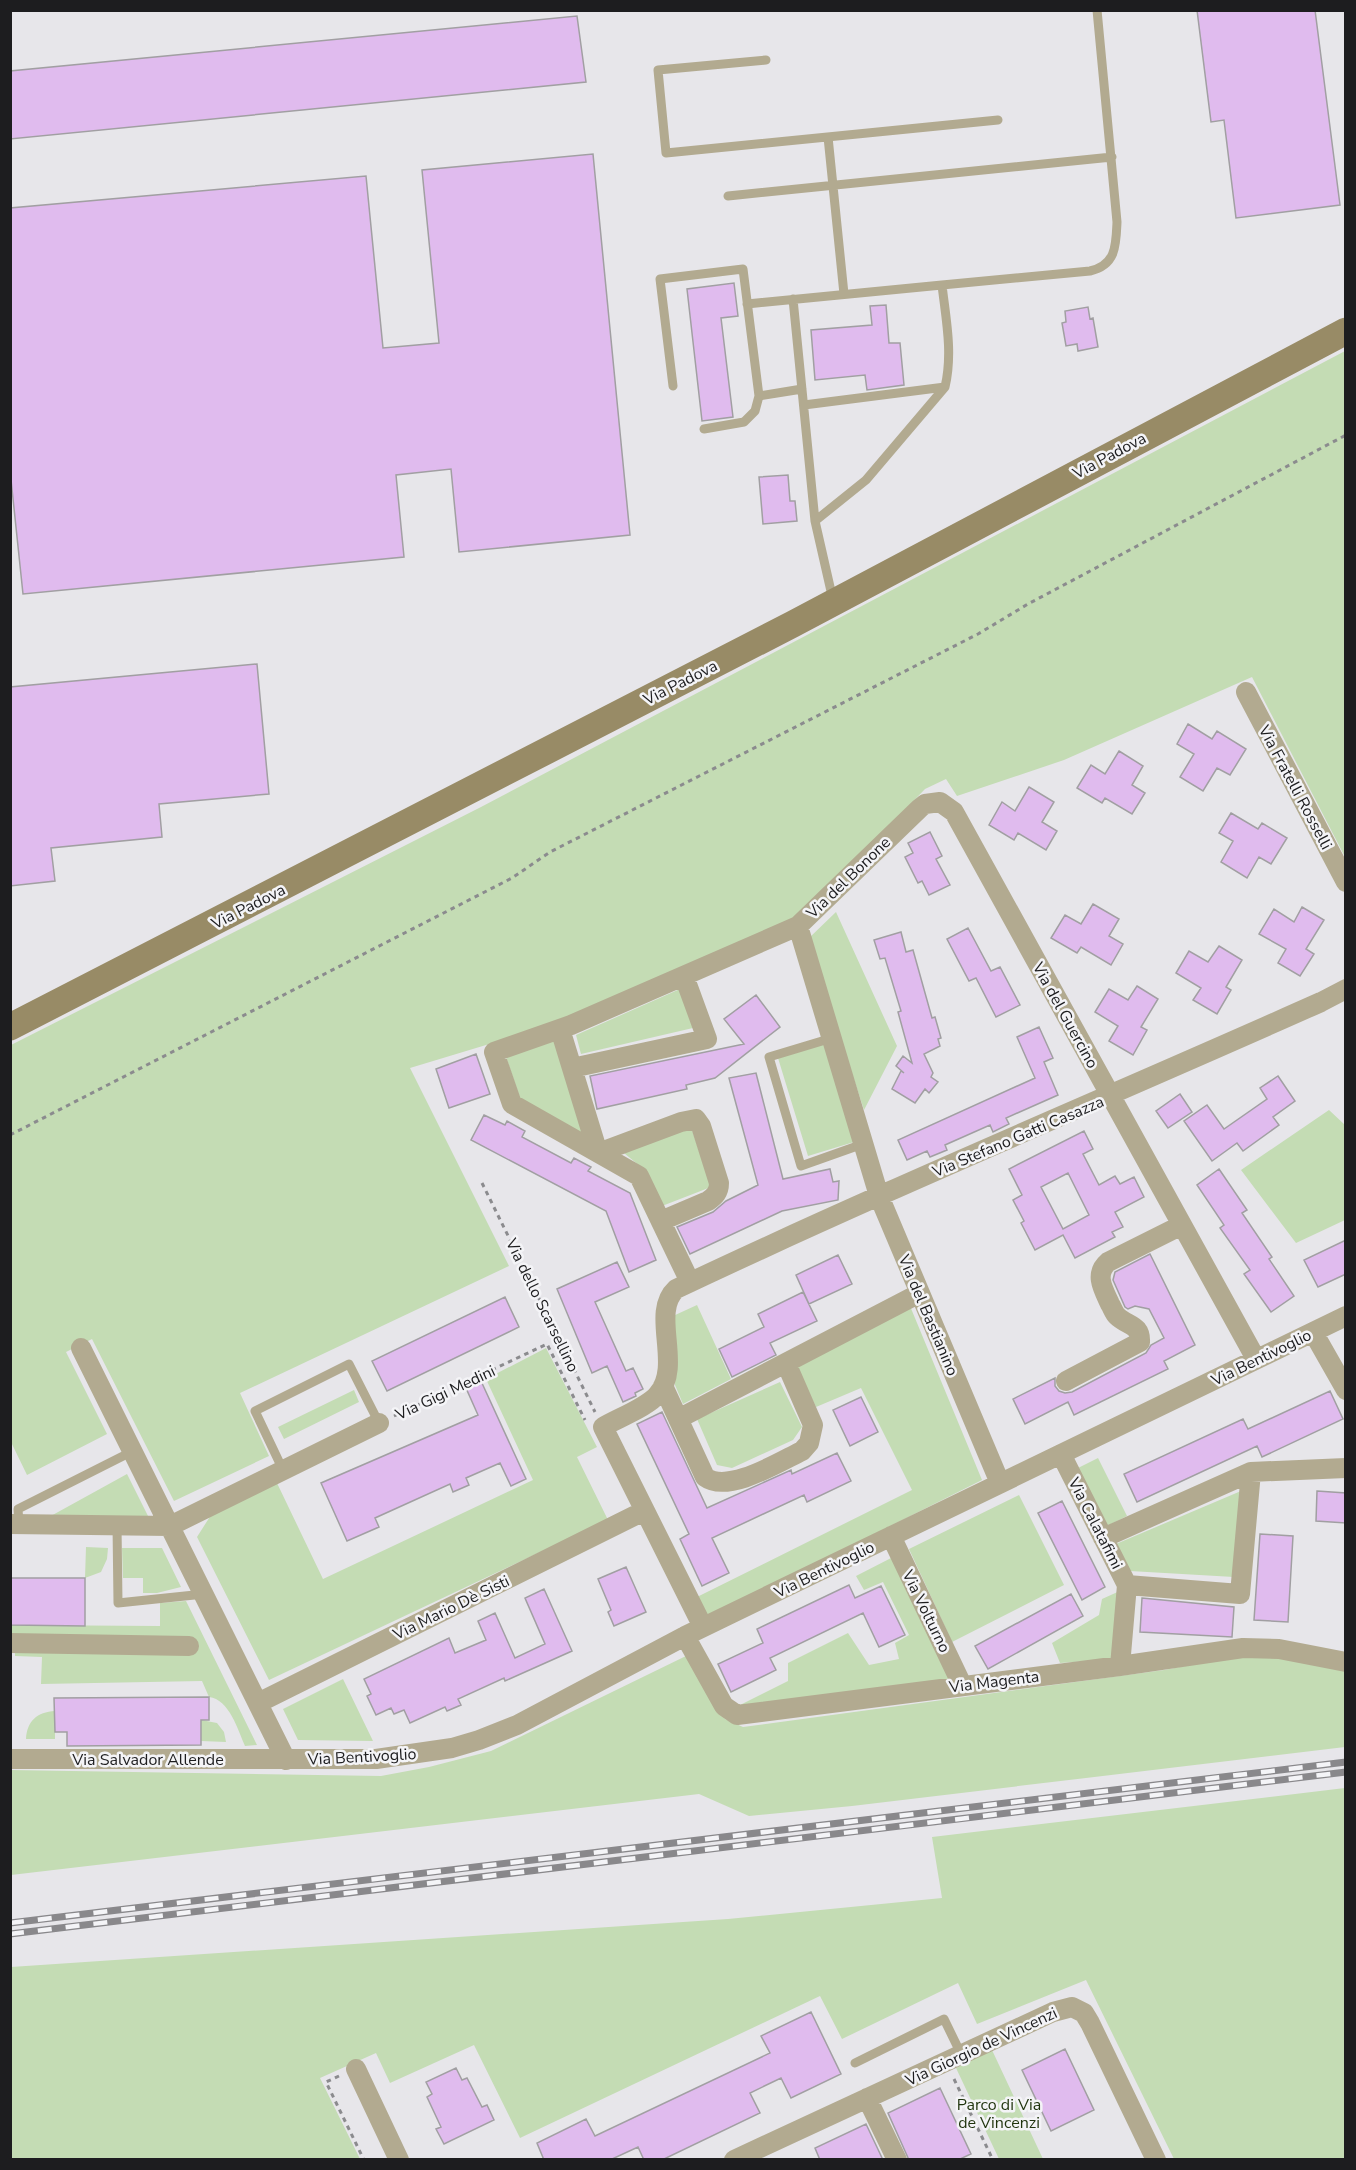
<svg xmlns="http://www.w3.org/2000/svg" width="1356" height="2170" viewBox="0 0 1356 2170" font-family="'Nunito Sans',sans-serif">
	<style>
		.green { fill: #c4dcb4 }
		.building { fill: #e0bbee; stroke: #a19fa2; stroke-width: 1.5; fill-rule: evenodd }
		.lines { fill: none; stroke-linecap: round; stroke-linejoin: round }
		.path { stroke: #8b8b8e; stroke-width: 3; stroke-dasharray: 4.5 4.5; stroke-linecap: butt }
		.lane { stroke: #b2aa90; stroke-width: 9 }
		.street { stroke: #b2aa90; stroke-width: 20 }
		.secondary { stroke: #988b66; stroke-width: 27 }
		.rail-casing { stroke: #89888b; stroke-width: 7 }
		.rail { stroke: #f4f4f7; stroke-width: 4.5; stroke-dasharray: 14; stroke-linecap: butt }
		.labels { text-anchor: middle; stroke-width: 5; stroke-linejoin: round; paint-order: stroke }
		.street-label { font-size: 16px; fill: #1d1d1f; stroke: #f4f4f7 }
		.park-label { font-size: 16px; fill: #1f330d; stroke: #f4f4f7 }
	</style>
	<rect width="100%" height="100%" fill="#e7e6ea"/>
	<path class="green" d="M1345,351v506l-93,-180 -188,83 -107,36 -11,-17 -21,10 -127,132 -239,102 -149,45 99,198 -269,127 29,63 -95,45 -82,-162 -26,13 41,82 -80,41 -16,-33v-397l470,-238z
		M836,912l61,134 -33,64 -56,-171z
		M680,989l13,39 -112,26 -5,-19z
		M555,1036l31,103 -66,-41 -15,-44z
		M824,1044l30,98 -46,14 -30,-98z
		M1329,1110l16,15v95l-49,23 -55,-73z
		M691,1127l20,60 -49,19 -15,-34 -23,-19z
		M697,1305l34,74 -48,25 -8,-19 -2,-69z
		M910,1306l72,174 -277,139 -10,-21 217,-108 -51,-102 -45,19 -21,-42z
		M546,1348l51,99 -20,10 31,63 -339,160 -72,-143 14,-22 65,-34 47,98 210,-99 -47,-101z
		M780,1382l22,45 -9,13 -61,28 -15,-3 -20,-46z
		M354,1390l5,12 -75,37 -6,-12z
		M1098,1458l29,58 -20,10 -29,-58z
		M127,1474l22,44 -100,-1z
		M1241,1491l-7,86 -104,-6 -14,-27z
		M1019,1495l45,90 -112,57 -43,-93z
		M86,1547l22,1 -1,11 -6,13 -16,6z
		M122,1548h40l19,39 -24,6h-14v-15h-20z
		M895,1556l57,124 -214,26 50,-25v-18l60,-30 21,32 30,-6 -4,-16 14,-8 -26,-53 -19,8 -8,-14z
		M1122,1590l-7,69 -55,4 -8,-20 47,-28 3,-16z
		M186,1601l71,144 -12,1c-7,-16 -16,-47 -36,-49l-7,-16 -161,3 1,-27 -27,-1v-13h-4v-18l149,1v-23z
		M688,1655l37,64 18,8 421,-57 69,-13 46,-1 66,13v78l-493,59 -103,10 -50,-22 -688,81 -1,-105 371,6 48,-9 62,-16z
		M343,1679l30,62 -75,-1 -15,-31z
		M55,1711v28h-29c1,-18 11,-27 29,-28z
		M201,1720l16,3 7,9 2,10 -25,-1z
		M1345,1788v371h-171l-88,-179 -109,44 -19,-41 -116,56 -22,-43 -300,142 -46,-93 -84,38 -14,-30 -56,25 40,81 -349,1v-193l717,-48 214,-21 -10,-61z
		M992,2050l51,109h-44l-43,-91z"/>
	<path class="building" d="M1197,10h118l25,195 -104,13 -12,-98 -13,2z
		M577,16l9,66 -576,57v-68z
		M593,154l37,381 -171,17 -8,-83 -55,6 8,82 -381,37 -13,-124v-262l356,-32 17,172 56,-5 -17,-173z
		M734,283l4,33 -17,2 12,99 -31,4 -15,-132z
		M886,305l3,38h11l4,42 -37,5 -2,-15 -50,5 -4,-50 61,-5 -2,-19z
		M1088,307l2,12 3,-1 5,29 -20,4 -1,-7 -11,2 -4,-23 4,-1 -1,-11z
		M788,475l2,26h5l2,20 -34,3 -4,-47z
		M257,664l12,130 -110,10 3,33 -111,11 4,33 -45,5v-199z
		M1188,724l24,15 5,-8 29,18 -16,26 -13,-7 -14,23 -23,-14 14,-23 -17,-10z
		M1119,751l24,15 -11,19 13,8 -13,21 -27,-16 -3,5 -25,-15 14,-23 14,9z
		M1029,787l25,15 -12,20 15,9 -11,19 -28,-17 -4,7 -25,-15 13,-23 13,9z
		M1231,813l27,16 4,-6 25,15 -16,26 -12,-7 -12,21 -26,-16 12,-21 -14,-8z
		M930,832l12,24 -6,3 14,26 -21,10 -7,-14 -4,2 -13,-26 8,-4 -5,-10z
		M1093,904l26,15 -10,17 14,8 -12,21 -30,-18 -4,6 -26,-15 14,-23 16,9z
		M1302,907l22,13 -18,29 8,5 -14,22 -22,-13 8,-14 -27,-15 15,-25 20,13z
		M968,928l23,43 9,-4 20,38 -24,12 -20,-39 -7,3 -22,-42z
		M901,932l5,20 7,-2 19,68 3,-1 6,21 -3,1 2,7 -16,8 9,19 -2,4 7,5 -9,11 -4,-4 -10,14 -23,-14 9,-18 3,2 -8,-7 7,-10 9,7 -14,-51 3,-1 -16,-53 -5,1 -6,-19z
		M1219,946l23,14 -16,27 5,3 -14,24 -24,-14 8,-12 -25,-15 13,-22 19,11z
		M1137,986l21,13 -17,28 6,3 -14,25 -24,-14 9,-15 -23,-14 14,-23 19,11z
		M756,995l24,32 -65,51 -29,7 1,4 -90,20 -7,-33 154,-32 -20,-25z
		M1039,1027l14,31 -9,4 14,33 -52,23 3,6 -16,8 -3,-7 -45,20 2,5 -17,7 -3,-6 -20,9 -9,-20 137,-62 -18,-41z
		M476,1054l14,40 -41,14 -13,-39z
		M756,1073l27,106 47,-10 3,13 6,-1 -1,19 -56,11 -92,43 -13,-27 36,-15 13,-11 32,-16 -29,-107z
		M1278,1076l17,25 -22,16 6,8 -36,26 -6,-8 -25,18 -28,-40 23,-16 17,24 43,-30 -7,-11z
		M1180,1094l12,18 -24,16 -12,-17z
		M484,1115l21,10 2,-4 18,10 -3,6 49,26 3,-5 17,9 -3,4 42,22 26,67 -27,12 -23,-61 -135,-71z
		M1084,1131l9,18 -10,5 16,31 16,-9 5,8 14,-7 10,20 -29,15 8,15 -11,5 3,5 -40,21 -12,-23 -28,15 -14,-27 3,-2 -11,-21 9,-5 -13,-26zM1068,1173l21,42 -26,14 -22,-42z
		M1219,1169l28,41 -5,3 30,44 -3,2 25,37 -23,16 -27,-38 6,-4 -30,-42 4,-3 -27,-40z
		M1346,1240v34l-28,13 -14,-27z
		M1150,1254l45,91 -31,16 4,8 -94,46 -6,-13 -43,22 -12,-25 42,-21v8l4,5 6,2 7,-1 74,-39 5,-8 13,-7 -15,-29 -14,-3 -7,3 -3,-2 -12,-27 2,-8z
		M838,1255l14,29 -43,20 -13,-29z
		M617,1262l12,25 -34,15 31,69 7,-3 10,21 -8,4 1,3 -13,6 -16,-36 -15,7 -35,-84z
		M803,1292l14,29 -47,22 6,12 -44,22 -13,-28 45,-22 -6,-13z
		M505,1297l14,30 -132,64 -15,-30z
		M481,1381l45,98 -15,7 -11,-23 -34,15 3,7 -16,7 -3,-8 -75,34 4,9 -32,14 -26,-58 157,-68 -12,-27z
		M1330,1391l13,28 -81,38 -5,-11 -120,56 -13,-28 119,-55 5,10z
		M861,1397l17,35 -28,14 -17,-36z
		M662,1412l45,96 84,-38 1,4 45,-21 14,28 -44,21 -3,-7 -92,43 17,35 -27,13 -22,-47 9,-5 -52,-110z
		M1317,1491l29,2v30l-30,-2z
		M1062,1501l43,86 -23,13 -44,-87z
		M1260,1534l33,2 -5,86 -34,-2z
		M626,1567l20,45 -32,14 -6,-14 3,-2 -13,-31z
		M10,1578h75v48l-75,-1z
		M849,1585l6,13 26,-12 24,49 -26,12 -16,-34 -93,45 6,12 -45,22 -13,-28 45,-21 -6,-14z
		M544,1589l28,62 -67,30 -1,-3 -46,21 3,6 -14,6 -2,-4 -35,16 -6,-13 -10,4 -3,-6 -15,7 -9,-19 4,-2 -7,-15 85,-41 6,15 31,-13 -8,-19 17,-8 20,45 30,-14 -20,-46z
		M1071,1594l12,22 -95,53 -13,-23z
		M1142,1598l92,9 -2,30 -92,-5z
		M209,1697v23h-8v25l-134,1v-14h-12l-1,-34z
		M811,2012l30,62 -50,24 -10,-20 -31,15 10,20 -98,47h-18l-6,-13 -28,13h-66l-7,-17 49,-24 9,17 175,-83 -9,-17z
		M1065,2049l29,61 -43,21 -29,-61z
		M456,2068l6,12 5,-2 15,29 5,-2 7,15 -50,24 -8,-15 5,-2 -14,-30 5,-3 -6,-12z
		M940,2088l31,66 -13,6h-49l-21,-47z
		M866,2124l17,36h-63l-5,-12z"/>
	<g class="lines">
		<path class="path" d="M10,1135l502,-257 38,-26 428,-218 50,-30 318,-169
			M482,1183l113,229
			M394,1416l153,-72 38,76
			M339,2076l-13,6 38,78
			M954,2079l39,81"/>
		<path class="lane" d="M766,60l-108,10 8,83 332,-33
			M828,137l16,157
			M728,196l384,-39
			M942,285l148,-14c26,-6 26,-25 27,-49l-20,-212
			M793,299l22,222 18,79
			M747,304l195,-19c4,35 11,68 3,102l-79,93 -51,41
			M673,386l-13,-107 83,-10 16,127 -4,15 -11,11 -40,7
			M759,396l43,-7
			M804,405l141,-18
			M832,1038l-63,19 32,109 62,-22
			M283,1470l-28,-59 94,-47 30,59
			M19,1524l-1,-15 115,-58
			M117,1525l1,78 86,-9
			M855,2063l89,-44 17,35"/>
		<path class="street" d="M1246,692l100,190
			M798,926l81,270 121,287
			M560,1029l38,124 83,-31 15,-3 5,7 18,57c0,9 -4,13 -11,18l-47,20
			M572,1068l135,-29 -23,-63
			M690,1282l-51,-106 -127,-72 -18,-52 77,-27 227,-99 122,-118 5,-4 15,-2 14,10 302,547
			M1313,1332l33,58
			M81,1348l205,412
			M1066,1381l74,-39c1,-18 -13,-16 -23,-26 -3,-3 -5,-9 -7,-12 -7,-15 -16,-30 -2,-42l74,-37
			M663,1386l42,91c23,17 74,-15 97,-26l7,-8 4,-18 -27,-62
			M678,1419l242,-126
			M1061,1454l66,131 -7,81
			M10,1524l160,2 209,-103
			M891,1536l71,149
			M1103,1538l148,-66 95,-4
			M1127,1585l113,9 11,-122
			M703,1627l-100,-200c15,-9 45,-20 55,-33 25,-29 -8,-81 18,-105 213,-101 430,-191 645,-287l25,-13
			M685,1636l39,70 13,9 383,-49 123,-18 36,1 67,13
			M10,1643l179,3
			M258,1703l386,-192
			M10,1759h366l76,-11 27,-8 38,-15 168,-89 661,-320
			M356,2069l43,91
			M867,2098l30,62
			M734,2160l319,-148 19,-5 12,6 6,10 66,137"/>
		<path class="secondary" d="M10,1027l783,-403 553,-293"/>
		<g class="rail-casing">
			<path id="rail" d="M10,1923l1336,-161
				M10,1934l1336,-162"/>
		</g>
		<use href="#rail" class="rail"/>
	</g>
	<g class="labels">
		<g class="street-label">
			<text transform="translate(1109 455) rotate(-28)" y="6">Via Padova</text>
			<text transform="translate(680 682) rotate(-27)" y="6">Via Padova</text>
			<text transform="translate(1296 787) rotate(62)" y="6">Via Fratelli Rosselli</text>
			<text transform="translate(848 877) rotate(-44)" y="6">Via del Bonone</text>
			<text transform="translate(248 906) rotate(-27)" y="6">Via Padova</text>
			<text transform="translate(1066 1015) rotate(61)" y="6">Via del Guercino</text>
			<text transform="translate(1018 1136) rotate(-23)" y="6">Via Stefano Gatti Casazza</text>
			<text transform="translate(543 1305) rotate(64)" y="6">Via dello Scarsellino</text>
			<text transform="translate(929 1315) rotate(67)" y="6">Via del Bastianino</text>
			<text transform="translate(1261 1357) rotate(-26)" y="6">Via Bentivoglio</text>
			<text transform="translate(445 1392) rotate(-25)" y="6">Via Gigi Medini</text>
			<text transform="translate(1096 1523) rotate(63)" y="6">Via Calatafimi</text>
			<text transform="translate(824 1569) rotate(-26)" y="6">Via Bentivoglio</text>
			<text transform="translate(451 1607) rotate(-26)" y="6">Via Mario Dè Sisti</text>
			<text transform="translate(927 1611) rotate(64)" y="6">Via Volturno</text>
			<text transform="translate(994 1681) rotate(-7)" y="6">Via Magenta</text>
			<text transform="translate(362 1756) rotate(-3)" y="6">Via Bentivoglio</text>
			<text x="148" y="1765">Via Salvador Allende</text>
			<text transform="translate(981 2046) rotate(-25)" y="6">Via Giorgio de Vincenzi</text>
		</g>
		<g class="park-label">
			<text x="999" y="2110">Parco di Via<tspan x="999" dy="18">de Vincenzi</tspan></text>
		</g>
	</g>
	<rect width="1356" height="2170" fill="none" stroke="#1d1d1f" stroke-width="24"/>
</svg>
